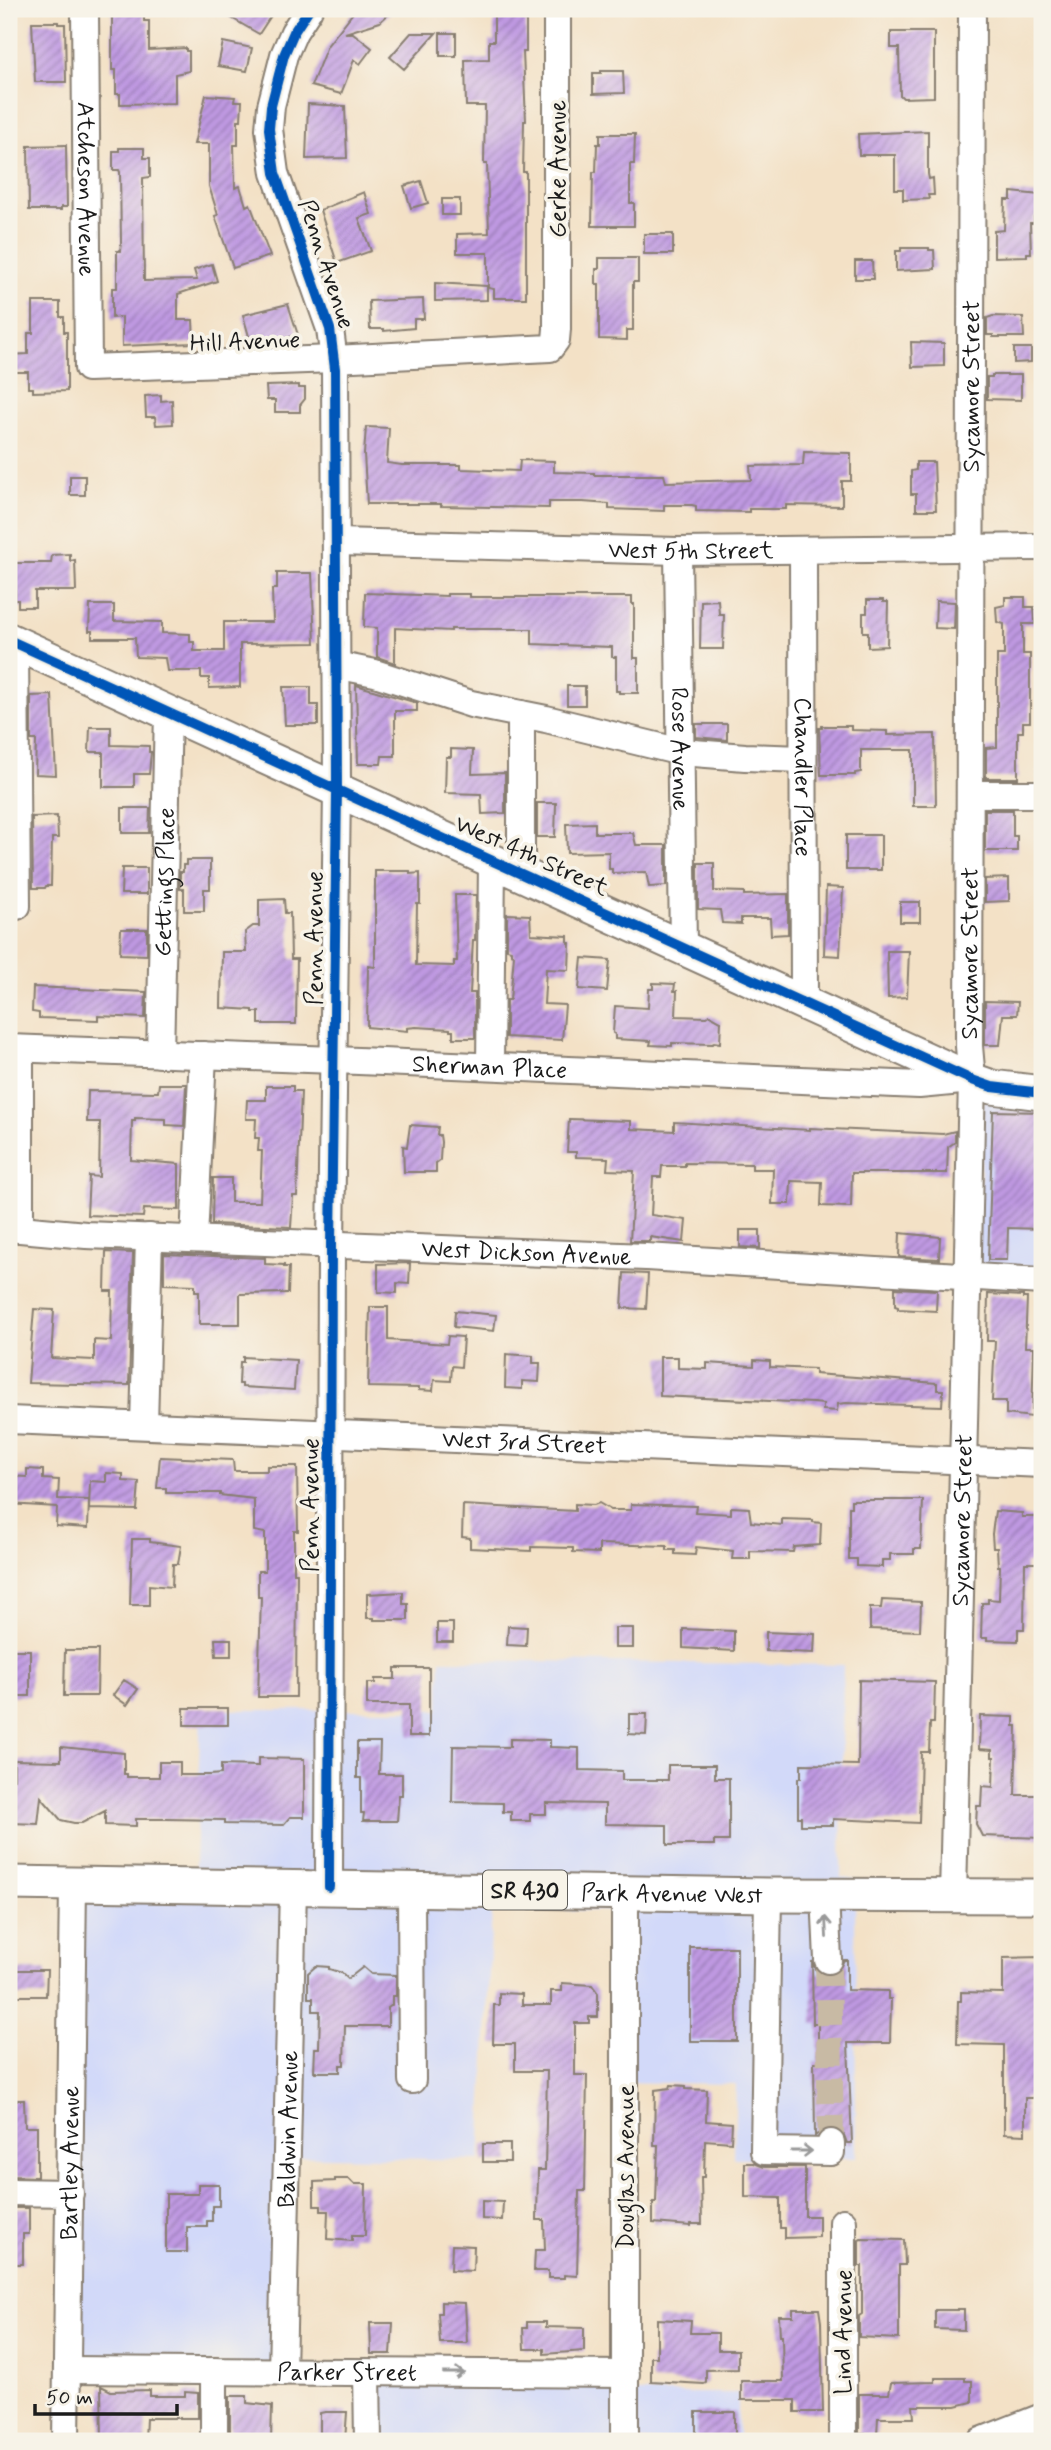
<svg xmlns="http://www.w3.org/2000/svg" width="1051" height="2450" viewBox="0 0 1051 2450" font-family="Mynerve,sans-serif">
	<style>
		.built { fill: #d2d9f9 }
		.building { fill: url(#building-hatch) }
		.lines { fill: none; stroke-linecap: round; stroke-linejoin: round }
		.minor-tunnel { stroke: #c8baa4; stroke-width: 26; stroke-dasharray: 26 13; stroke-linecap: butt }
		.minor-casing { stroke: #887e71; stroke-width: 30 }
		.major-casing { stroke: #887e71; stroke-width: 37 }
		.minor { stroke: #fff; stroke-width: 26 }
		.major { stroke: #fff; stroke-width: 33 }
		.cycleway-casing { stroke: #f7f3e8; stroke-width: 15 }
		.cycleway { stroke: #0057b8; stroke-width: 10 }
		.oneway { stroke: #999 }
		.labels { text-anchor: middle; stroke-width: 7; stroke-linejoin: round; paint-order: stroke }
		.shield { fill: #f7f3e8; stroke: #5e5c59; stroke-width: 2 }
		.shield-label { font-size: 23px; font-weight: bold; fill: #1c1c1c }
		.street-label { font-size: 24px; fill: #1c1c1c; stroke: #f7f3e8 }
	</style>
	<defs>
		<pattern id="building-hatch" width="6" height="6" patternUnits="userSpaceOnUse" patternTransform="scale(1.75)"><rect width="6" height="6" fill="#bf99e2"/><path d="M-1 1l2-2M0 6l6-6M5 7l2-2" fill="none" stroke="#9a7cb6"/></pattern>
	</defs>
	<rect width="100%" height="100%" fill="#f7f3e8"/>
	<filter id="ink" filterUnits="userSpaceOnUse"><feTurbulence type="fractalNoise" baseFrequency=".0143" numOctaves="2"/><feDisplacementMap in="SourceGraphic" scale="14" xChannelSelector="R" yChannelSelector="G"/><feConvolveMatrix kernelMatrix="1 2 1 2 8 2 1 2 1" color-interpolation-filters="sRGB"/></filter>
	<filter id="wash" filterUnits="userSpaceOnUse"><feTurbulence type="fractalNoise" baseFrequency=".00686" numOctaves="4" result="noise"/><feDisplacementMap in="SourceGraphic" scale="28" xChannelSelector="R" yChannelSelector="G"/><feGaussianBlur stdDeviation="1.57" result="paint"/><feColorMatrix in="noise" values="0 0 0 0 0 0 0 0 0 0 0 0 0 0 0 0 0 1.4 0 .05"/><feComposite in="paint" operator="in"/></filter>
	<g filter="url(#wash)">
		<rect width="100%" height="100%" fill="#f3e1c6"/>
		<path class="built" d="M984,1098l58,8v161l-65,-3z
			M441,1660l402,5 -2,213 14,1 1,279h-122l2,-74 -124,-2 2,-171 -122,-2 -12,251 -201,-4 -6,209 -194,-2 2,-473 113,2 7,-182h238z
			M359,2381l252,1v11h127v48h-379z"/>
		<g id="blocks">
			<path class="building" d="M216,9h47l9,5 -13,20z
				M356,9h38l-14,13 -35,11h8l19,15 -12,16 -6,-4 -13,34 -30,-8 16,-40z
				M494,9h32v43h-3l3,69h-2l-1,51h3v126h-32v-9l-6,-1v-35h-31v-19l32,-1 -2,-69h-3l1,-58h-19l-1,-46 24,-1v-18h5z
				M112,11h32v10h5v29l37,-2v3h3v20l-14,3v29l-55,1v-10h-4v-24h-4z
				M32,22h26v2h7l1,58h-31z
				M891,32h43v65l-31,1 -3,-3 -1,-47h-8z
				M411,33h25l-32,36 -14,-12z
				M440,33h16v23h-16z
				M223,42l29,6 -5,23 -29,-5z
				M601,71h22l1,22 -31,1v-21h8z
				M206,95l29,2 -1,4h8l-1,19h-3v25h-4l1,43 5,-2 6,20 4,-2 20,52 -37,12 -18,-52 3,-1 -9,-29v-42h-15z
				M308,104l37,2 2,52 -41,1z
				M928,131v43l1,5 4,-1 1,17h-6l1,4 -26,1v-11h-8v-34h-36l-1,-21z
				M600,134h35l-1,30h-4v39h4v23h-42l1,-54h3l1,-28h3z
				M66,145l1,62h-6v3h-32l-1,-64z
				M119,148h25v10h6v19l-7,1 1,103 53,-1 -3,-10 18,-6 5,17 -39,13v26h15l1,23 -72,3v-29l-10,1v-30h5v-37h3l1,-8 -1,-71 -1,-2h-6v-19h6z
				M421,181l7,22 -17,5 -7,-22z
				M364,192l7,22 -12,4 12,33 -34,12 -17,-53z
				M1011,192l29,3 -1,22h-5v6h-4l1,30h-4v3l-33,1v-26l10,-1 1,-30h6z
				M442,199h18v16h-18z
				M644,234h29v20h-29z
				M901,248h28v2h5l1,19 -39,2v-20h5z
				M599,258h39v24h-5v48h-6v10l-28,-1v-55h-3v-15h3z
				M855,261h17l1,18h-18z
				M435,283l52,3v14l-52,1z
				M423,299l1,20h-10v9l-30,3v-2h-14l-1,-28z
				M33,302h27v15h4v15h3v59l-34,1v-4h-5v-16h-19v-17l19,-1v-21h5z
				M288,304l10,31 -43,11 -1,-7 -4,1 -7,-25z
				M993,316l30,1 1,20h-31v-2h-6v-17z
				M911,342l33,1v23l-32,1z
				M1014,348h17v14l-17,1z
				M992,375h29v25l-34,-1v-22h5z
				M299,385v3h6v11l-5,6v7h-25v-12h-8l-1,-14z
				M161,395v6l11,-1 1,24 -17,1 -1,-8h-9l-1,-21z
				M366,427l23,1 -2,35 15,2h59v4l58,2 1,-11 34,1v11l40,1v2h70l2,7 85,-2 -1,-14 53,-1 1,-13 47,1v28h-9v25l-56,-1v4h-37v3l-53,-1v-5l-4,-1h-28v6l-55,-2v-5l-26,-2h-34v6l-108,-2v-2h-74l-3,-50z
				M916,462h18l2,48h-20v-16h-5v-23l5,-1z
				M70,476h15v19h-15z
				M70,554v7l5,-1 1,31h-41v16h-17v-7h-3v-18l-6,2v-21h42l1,-8z
				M277,573h35l3,70 -75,1v43l-31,1v-10h-8v-7h-34l-2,-13 -29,-1 -1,-19h-43v-7h-3l1,-26h24v16l48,1v11l28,1v8h4v9h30v-29h49l-1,-33h5z
				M365,593l82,3v-2h23v3h162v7h2v54h4v35h-19v-2h-3v-34h-4v-10l-80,-3v-15h-81v2l-56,-3v35l-18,-6v-29l-13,-1z
				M1005,597h20v10h9l1,17h-12v30h7v68h-7v10h-5v46h-32v-30l11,-1v-92h7v-31l-7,-2 -1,-15 9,-2z
				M718,600l1,14h5l-1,35h-23l1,-48z
				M867,600h16v2h5l-1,44 -19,1v-15h-5v-19h4z
				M936,601l19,1 -1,27 -19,-1z
				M356,685l61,18v8h-22v45h-13l-1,8h-23z
				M567,686h18v19h-18z
				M283,687h28v18h7v20h-33z
				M52,695l4,80 -21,-1 1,-34h-5v-44z
				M696,724h31v16l-31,-3z
				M822,726h29v4l36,1v4l48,-1 1,72h-23v-56h-52v22l-6,1v2h-34l-2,-47h3z
				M90,727h21v18l38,1v6h2l-2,22h-15v13h-31v-35h-14z
				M451,749l22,1 -1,24 33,-1v40l-23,1 -1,-20 -36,-1 1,-36h5z
				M537,803h19l-1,34h-18z
				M122,808h28l-1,25h-27z
				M985,810h28v26h4v15h-32z
				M57,816l1,22h-6l-1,48h-5l-1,2h-12l-1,-71z
				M595,823v10h38l3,12h30v41l-17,1 -3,-15 -34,1v-4h-3v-17l-42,1 -1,-29z
				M846,835h35v35h-35z
				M186,860h24v29h-6v22h-20v-22h-4v-17h3v-7h3z
				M698,863h16v28l30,1v3l44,-1v40l-17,1 -1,-17h-29v6l-19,-1 -2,-13 -22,-1z
				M122,868h25v26h-26z
				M375,871h35v3l10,-1v31h-3l-1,61 38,1v-5h3l-2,-66h21l-1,45h-2l-3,53h5v45h-22v-7h-3v-2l-34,-2 -9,1v3l-40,-4 1,-61 7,1z
				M1009,878v23l-24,1v-23z
				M826,887l17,1 -3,68 -16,-1z
				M284,899l1,14h5l1,46h6l-1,65h-37v-12h-6v-2l-32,-2 1,-56h24l-1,-20 8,-6h6v-26z
				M900,902h20v20h-20z
				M507,914l23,1 1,19 37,2v7h2l-1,27 -23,-1 -2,35 21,1 -3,35 -56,-3v-37h4l4,-45 -3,-1v-4l-4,-1z
				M121,929h26v26l-27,-1z
				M887,951h22l-2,46 -19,1z
				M582,958l28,2 -3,31 -28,-2z
				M653,983l22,1 -1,7h3l-1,25 31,1 3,-2 11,6 -1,22 -6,-1 -1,2 -41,-1v3l-22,-1 1,-4 -36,-2v-5l-2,-1 2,-27 33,2 1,-19h4z
				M33,987l113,5 -1,26 -47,-2v4l-59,-2v-5l-7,-1z
				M985,1001l33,1 -1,13h-14l-3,30h-15z
				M159,1084h27l-2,42 -18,-1v-6l-31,-1v3h-3l-1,39 48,4v46l-35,-1 -1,8 -56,-2 2,-39 10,1 1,-55h-13l1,-31 70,1z
				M266,1086h27v5h8l-4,105h-4l-2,31 -79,-3 1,-46h18v24h29l2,-51h-4l1,-13h-4l1,-19h-10l1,-19h19z
				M993,1111l49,1v117l-34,-1 -1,32h-19z
				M569,1119l62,2v8l43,2v-9l136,8v-2l133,6 12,-3v11l-7,5 -1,26h-95l-1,34 -30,-1 1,-24 -31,-1 -1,23h-18l1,-35h-21v-5l-67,-1v3h-23l-1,11h-8l-2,38 35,5 -2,22 -34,-5v4h-20l4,-70 -27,-1 1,-12 -32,-1v-5h-9z
				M410,1125l28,2 -1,8h3l1,7 -1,18 -4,3v9h-32l-1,-26 4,1z
				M740,1230h20v18l-20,-1z
				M900,1233l40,4 -1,22 -40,-2z
				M106,1252l27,1 -4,132 -101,-2 6,-74 20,1 -3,48 43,2v-20l17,1 1,-50h-7z
				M164,1254l101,4v6l19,1v2h5l-1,26 -48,1v30h-41v-33h-4v-6l-31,-1z
				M410,1263l-1,21 -12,-1v10l-19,-1v-28z
				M624,1273l24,1 -2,35 -24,-1z
				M895,1288l42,2 -1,21 -38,-2v-2l-3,-1z
				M988,1294l35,2v2h4l-2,49h9l-2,70 -26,-3v-13h-14l3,-60h-8z
				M370,1307h18v33l59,4 1,-8 15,1 -2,30 -9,-1 -1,15 -17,-1 -1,11 -14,-1v-2l-51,-1z
				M455,1311l41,4 -2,16 -40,-4z
				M506,1354l27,2v7h7l-1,19 -17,-1v8l-17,-1z
				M243,1357l53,3 -2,30 -52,-3v-3h-3l1,-22h3z
				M660,1357h18v11l29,1v-6l47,3v-6l16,1v6l45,2v5l122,9v7h6l-1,16 -96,-3 -8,1 -1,7 -14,-1v-6l-10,-1 -153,-7z
				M160,1457l73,3 1,11h33v-5h30l1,65h-4v42h3l-1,124h-38l3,-100h-3v-26h7v-38l-11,-2v-32l-34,-4v-2h-54v-5h-9z
				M27,1469l16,1v9l16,1 -1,19 31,1 -1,28 -32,-2 1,-19 -48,-3 1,-28 17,1z
				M106,1473l17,1v7l16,1 -2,28 -48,-1 1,-28 16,1z
				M851,1500h72l-2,49h-7v5h-24v6h-8v7l-25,-1v-7h-8v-52h2z
				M599,1503l12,7h20v-6l65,2 -1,6 36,2v-7l18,1 2,14 31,3v-6l31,1v2l8,1 -1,22 -26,2 -1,5 -43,-1v8h-18l1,-8 -37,-4 -1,8 -20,-1v-4h-8v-4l-68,-2v9l-26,-1v-4l-42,-1v4l-61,-3v-10l-8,-1 1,-32 112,6v-7l19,1z
				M995,1511l27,2v4h20v46h-17l-1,66h-6v12l-31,-1v-2h-6l1,-35h6v-4l11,1 1,-34h-2l-1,-18h-4l-1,-14z
				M132,1539h18v3l31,4 -3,18h-5l-1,23 -23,-2v20h-19z
				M403,1592v12h5v16h-34v-2h-7v-24z
				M882,1600l39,2 -1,29 -50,-2v-21h11z
				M437,1623h16v19h-16z
				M508,1626l19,1 -1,19 -19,-1z
				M615,1628h18v20h-18z
				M683,1629l51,2v20l-51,-3z
				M766,1632l49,2 -1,19 -48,-2z
				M215,1639h16v17h-15z
				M9,1650h21v46h-21z
				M65,1650h33l-1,46h-33z
				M395,1668h34v68h-20v-31h-42v-22h8v-4h20z
				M124,1680l14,9 -11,16 -14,-10z
				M859,1680l76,2 -1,41h-4l-1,29h-8l-2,71 -86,-4v6h-32v-8h-3v-39h3v-14l57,1z
				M184,1708h44v17h-44z
				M629,1714h18l-1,21 -17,-1z
				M980,1716l34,1v9h3l-2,69h25l2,43 -60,-2 -6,-12 1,-18h4l1,-20 11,1 1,-30h-2v-7l-13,-1z
				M510,1739l40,1v7l29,1v22l43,1v9h46v-15h47v13h14v63h-15v4h-47v-20l-62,-1v-20l-59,-1v11h-16v7h-19v-9h-8v-9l-51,-1 1,-56 57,1z
				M357,1742h23l-1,32h23v21h-3l-2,26h-34l1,-8h-3v-35h-4z
				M61,1747l63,6v21h3v3h32v-15h21v13h30l11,-1v-9l37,1v-8l46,1v58h-14l-7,8 -59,-1v-4l-58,-1h-30v7l-31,-1v-14l-23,12h-8l-13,-3 -20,-23 -3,27 -26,-1 -3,-44h5v-19l47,1z
				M690,1947h47v94h-47z
				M1042,1957v102l-6,1 1,38h-12v37l-21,-1v-89l-47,-1 1,-43h3v-9l42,1v-35z
				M844,1960h3v30l41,1v8h3l-1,44h-42l4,100h-5l-3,-8 -6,-6 -6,-2 -8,2 -9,7 -1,-74h4v-38h-5l-1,-63 3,8 5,5 8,2 9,-3z
				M316,1966l13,1v2l13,4 6,6 15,-12 8,7 25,1v21h-4v9l-4,3v18h-43l-1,39h-4v7h-26l1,-24h4l1,-37h-7v-13h-5v-25z
				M15,1970h32l-1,26h-37v-16h6z
				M562,1983l30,2 6,8v24h-9v6h-14v52h12l-2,116h-6l-2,85 -13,-1v3h-16v-7h-14l1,-21h10l-1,-30h-7l1,-50h7l2,-99h-32v-27h-22l1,-39h5v-12l23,1v11h29v-14h11z
				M671,2085l15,1v3l21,1 -1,31 26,2 -1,19 -26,-2 -1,37h-3l1,47h-11v2l-38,-3v-21h3l2,-57h-4l1,-55 15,-2z
				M9,2100h15l1,27h12v50l-28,-1z
				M483,2144h27v18h-27z
				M745,2163h9l10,4h41v49h14v21l-34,1v-10h-5v-30l-35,-1z
				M335,2179h14l5,5h12l-1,52h-13v5l-25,-2 1,-28h-7v-5h-7v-24l21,-1z
				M198,2184h21v22h-7v15h-5v6h-20v25h-21v-58h32z
				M482,2201l21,1 -1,18 -20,-1z
				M9,2208h20v26h-6v30h-14z
				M861,2239l43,1 1,25h-6v74l-40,-2v-21l3,-2v-48h-3v-26z
				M452,2245l22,1 -1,25 -22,-1z
				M441,2302l24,1 2,40h-27l-2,-30h3z
				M793,2309h26l2,13 2,90h-28v-12h-54v-19h42l-1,-45h-2l-1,-20h14z
				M935,2310h29v20l-29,-1z
				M657,2319l34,2 -1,12h28v17h20v19l-32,1v13l-2,1 -53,-3v-24h6z
				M527,2322h19v5l38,1v23l-40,3v-5h-20l-1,-21h4z
				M370,2323h23l-2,31h-20z
				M935,2378h30v3h7v21l-16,4h-43l1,12h-36l-1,16h-18v-40h30l2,-11 44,-1z
				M101,2386l10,5 39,-1v6h35v-4l13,1v25h-52l-1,23h-43z
				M230,2396h17v7l25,3 -1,34 -41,-2z
				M325,2412h22l-2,29h-25v-28z
				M696,2412h39v29h-39z"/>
		</g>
	</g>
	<g filter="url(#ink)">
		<use href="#blocks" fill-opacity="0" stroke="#887e71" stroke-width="2"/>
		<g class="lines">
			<path class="minor-tunnel" d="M828,1960l3,183"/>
			<g class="minor-casing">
				<g id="minor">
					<path id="s1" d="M85,9l3,359 246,-9 216,-11 6,-8 1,-11v-320"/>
					<path d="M309,9l-15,23 -10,23 -13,51 -2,23 6,44 55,156 5,40 2,420 -6,456 -2,642"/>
					<path id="s2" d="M337,542l341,9 364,-4"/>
					<path id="s3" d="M678,551l5,396"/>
					<path id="s4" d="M803,551l1,452"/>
					<path d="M15,643l2,263"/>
					<path d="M336,665l39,8 96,31 75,15 135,33 64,5 58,2"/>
					<path d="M970,794h72"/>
					<path d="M521,874v-160"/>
					<path id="s5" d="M9,1048l326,12 584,25 53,-5"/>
					<path d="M20,1049v180"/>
					<path id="s6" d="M160,1054l8,-342"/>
					<path d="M490,1066l2,-206"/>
					<path id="s7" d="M9,1228l77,7 560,22 396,24"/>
					<path d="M194,1239l9,-184"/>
					<path id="s8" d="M9,1420l1033,44"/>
					<path d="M144,1425l5,-188"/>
					<path d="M411,1889l1,191"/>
					<path d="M625,1892v549"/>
					<path d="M825,1894l3,66"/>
					<path d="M768,1895l-4,256 67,1v-9"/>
					<path id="s9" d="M953,1896l19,-816 -3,-34 3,-1037"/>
					<path d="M9,2192l61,1"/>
					<path d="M843,2222v219"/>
					<path id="s10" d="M67,2370l559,4"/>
					<path d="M214,2371v70"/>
					<path id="s11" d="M282,2372l11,-485"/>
					<path d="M367,2372l1,69"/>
					<path id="s12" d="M66,2441l7,-557"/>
					<path d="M981,2441l61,-24"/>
				</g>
			</g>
			<g class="major-casing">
				<g id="major">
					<path d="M9,640l963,440 20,7 50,6"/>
					<path id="s13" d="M9,1883l759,12 274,1"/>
				</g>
			</g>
			<use href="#minor" class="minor"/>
			<use href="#major" class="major"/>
			<g class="cycleway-casing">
				<path id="cycleway" d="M309,9l-15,23 -10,23 -13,51 -2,23 6,44 55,156 5,40 2,420 -6,456 -2,642
					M9,640l963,440 20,7 50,6"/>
			</g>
			<use href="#cycleway" class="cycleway"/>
		</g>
		<defs><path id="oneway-shaft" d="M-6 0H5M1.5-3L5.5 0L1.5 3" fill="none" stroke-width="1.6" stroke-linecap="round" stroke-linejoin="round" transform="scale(1.75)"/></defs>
		<g class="oneway">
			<use href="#oneway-shaft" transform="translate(826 1927) rotate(-93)"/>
			<use href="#oneway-shaft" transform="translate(802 2151)"/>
			<use href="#oneway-shaft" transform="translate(454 2373)"/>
		</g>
	</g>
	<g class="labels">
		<rect class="shield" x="483" y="1870.5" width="84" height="39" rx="5"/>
		<g class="shield-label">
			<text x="525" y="1898">SR 430</text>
		</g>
		<g class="street-label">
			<text transform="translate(557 169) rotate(-90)" y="8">Gerke Avenue</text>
			<text dy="8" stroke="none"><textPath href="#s1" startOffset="180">Atcheson Avenue</textPath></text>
			<text transform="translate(327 264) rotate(72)" y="8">Penn Avenue</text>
			<text transform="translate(245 341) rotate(-2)" y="8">Hill Avenue</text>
			<text dy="8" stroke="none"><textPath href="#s9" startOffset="1510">Sycamore Street</textPath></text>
			<text dy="8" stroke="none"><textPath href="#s2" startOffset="354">West 5th Street</textPath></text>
			<text dy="8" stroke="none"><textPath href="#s3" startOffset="198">Rose Avenue</textPath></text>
			<text dy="8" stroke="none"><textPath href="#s4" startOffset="226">Chandler Place</textPath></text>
			<text transform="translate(532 855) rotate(24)" y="8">West 4th Street</text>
			<text dy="8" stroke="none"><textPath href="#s6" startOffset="172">Gettings Place</textPath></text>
			<text transform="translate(314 938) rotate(-90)" y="8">Penn Avenue</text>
			<text dy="8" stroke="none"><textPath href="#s9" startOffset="943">Sycamore Street</textPath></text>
			<text dy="8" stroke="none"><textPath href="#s5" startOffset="481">Sherman Place</textPath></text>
			<text dy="8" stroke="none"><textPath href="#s7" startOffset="518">West Dickson Avenue</textPath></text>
			<text dy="8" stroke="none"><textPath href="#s8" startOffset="516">West 3rd Street</textPath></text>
			<text transform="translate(310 1505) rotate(-90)" y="8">Penn Avenue</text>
			<text dy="8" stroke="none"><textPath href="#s9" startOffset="376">Sycamore Street</textPath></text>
			<text dy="8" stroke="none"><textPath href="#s13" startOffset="663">Park Avenue West</textPath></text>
			<text dy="8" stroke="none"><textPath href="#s11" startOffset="243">Baldwin Avenue</textPath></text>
			<text dy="8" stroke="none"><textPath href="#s12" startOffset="278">Bartley Avenue</textPath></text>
			<text transform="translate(625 2167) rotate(-90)" y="8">Douglas Avenue</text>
			<text transform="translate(843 2332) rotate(-90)" y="8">Lind Avenue</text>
			<text dy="8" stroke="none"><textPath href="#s10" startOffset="280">Parker Street</textPath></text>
		</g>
	</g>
	<rect width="1051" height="2450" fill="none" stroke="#f7f3e8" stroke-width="35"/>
	<path d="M35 2404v10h142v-10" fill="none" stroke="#1c1c1c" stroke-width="3.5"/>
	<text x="46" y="2404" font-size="21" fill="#1c1c1c" stroke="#f7f3e8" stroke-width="5" paint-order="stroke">50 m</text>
</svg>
